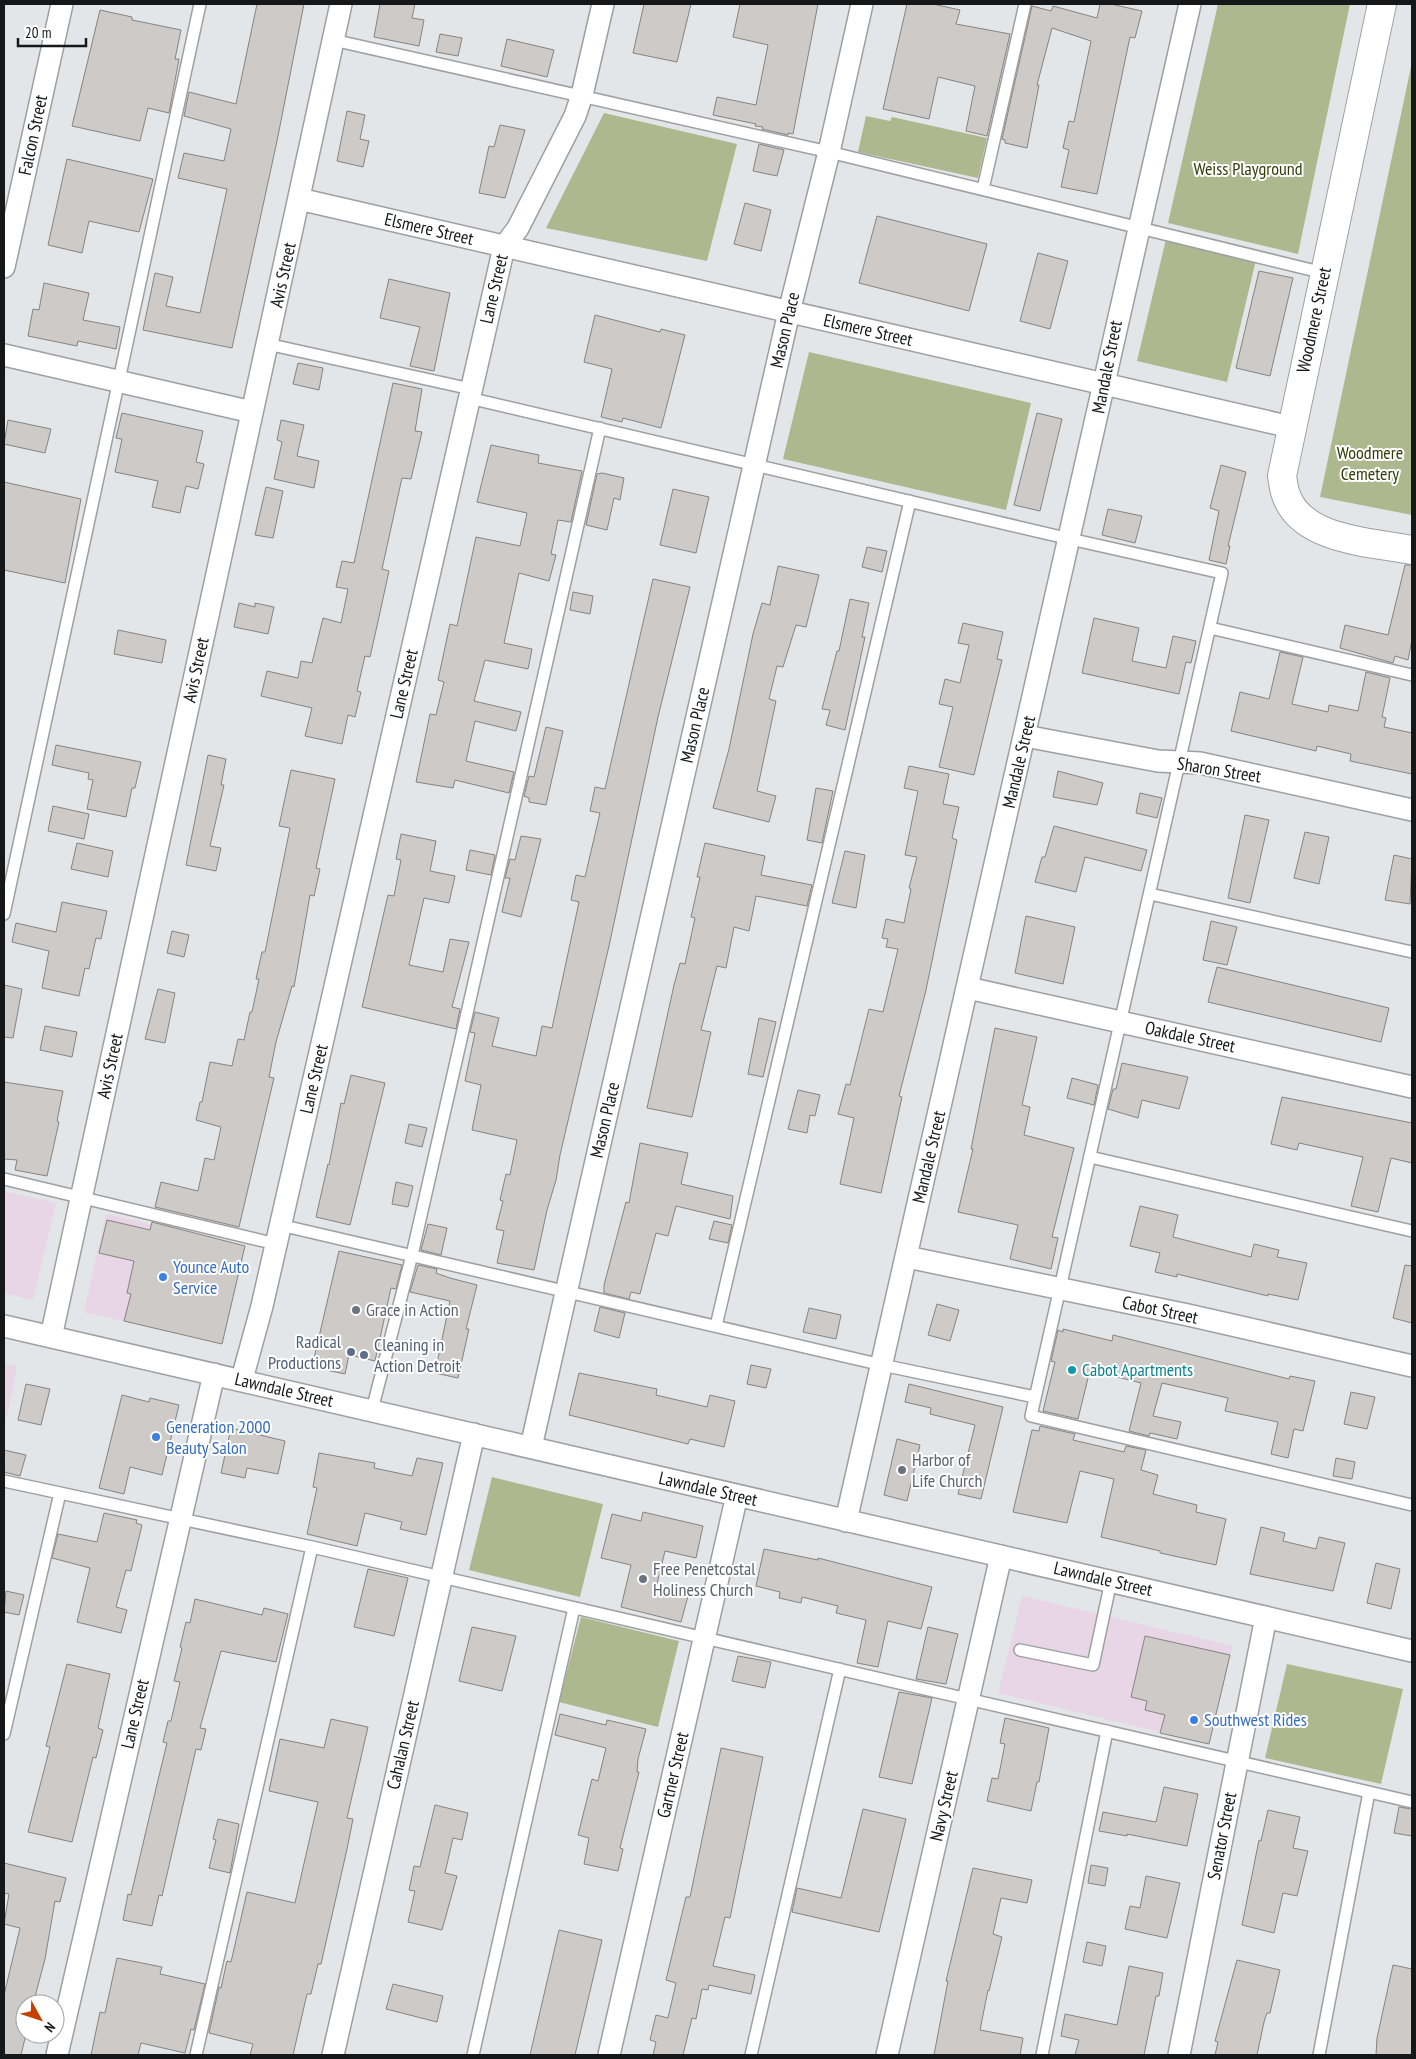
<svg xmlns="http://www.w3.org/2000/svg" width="1416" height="2059" viewBox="0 0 1416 2059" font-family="'PT Sans Narrow',sans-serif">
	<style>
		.commercial { fill: #e8d5e5 }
		.green { fill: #aeb88e }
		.building { fill: #cdcac7; stroke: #868380 }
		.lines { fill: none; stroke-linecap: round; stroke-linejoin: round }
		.service-casing { stroke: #9d9fa2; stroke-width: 14 }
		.minor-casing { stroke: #9d9fa2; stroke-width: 24 }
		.tertiary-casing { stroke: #9d9fa2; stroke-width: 30 }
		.service { stroke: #fff; stroke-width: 11 }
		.minor { stroke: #fff; stroke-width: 21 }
		.tertiary { stroke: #fff; stroke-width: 28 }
		.shop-dot { fill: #3f7fe0; stroke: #fff; stroke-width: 2 }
		.worship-dot { fill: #6b7280; stroke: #fff; stroke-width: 2 }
		.service-dot { fill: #5c6f8a; stroke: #fff; stroke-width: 2 }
		.culture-dot { fill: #0f9aa8; stroke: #fff; stroke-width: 2 }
		.labels { text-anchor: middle; stroke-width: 4; stroke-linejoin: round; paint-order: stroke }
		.street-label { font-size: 18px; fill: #161718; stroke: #fff }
		.park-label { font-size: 18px; fill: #343d07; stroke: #fff }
		.shop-label { font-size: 18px; fill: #366cbe; stroke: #fff; text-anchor: start }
		.worship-label { font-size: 18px; fill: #5b616d; stroke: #fff; text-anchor: start }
		.service-label { font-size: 18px; fill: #4e5e75; stroke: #fff; text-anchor: end }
		.culture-label { font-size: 18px; fill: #0d838f; stroke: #fff; text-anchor: start }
	</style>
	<rect width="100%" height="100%" fill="#e3e6e9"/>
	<path class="commercial" d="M4,1191l52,12 -23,97 -29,-7z
		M106,1214l139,32 -23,98 -138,-32z
		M4,1364l13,2 -13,64z
		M1022,1596l211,50 -24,98 -211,-51z"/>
	<path class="green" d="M1218,4h132l-52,250 -130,-31z
		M1412,62v453l-92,-18z
		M604,113l133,31 -30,117 -161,-33z
		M866,116l24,5 2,-4 95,21 -9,40 -120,-26z
		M1166,239l90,21 -29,122 -90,-21z
		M809,352l222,51 -25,107 -223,-51z
		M492,1477l111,27 -23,93 -111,-27z
		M581,1617l98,24 -21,86 -99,-25z
		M1287,1664l116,25 -22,95 -116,-26z"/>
	<path class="building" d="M257,4h47l-27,137 -45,207 -89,-18 12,-57 18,4 -7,29 34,7 27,-124 -49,-11 6,-25 40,8 7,-32 -47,-13 5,-24 47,12z
		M380,4h35l-3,14 12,2 -5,26 -45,-9z
		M644,4h47l-14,58 -44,-9z
		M740,4h78l-25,130 -5,-1v2l-26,-6 1,-2 -8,-1 1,-2 -43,-9 4,-18 39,8 12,-60 -35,-8z
		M907,4h26l27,6 -4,14 54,10 -23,102 -21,-5 9,-45 -37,-9 -9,42 -46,-10z
		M1100,4h11l31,7 -7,27 -5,-1 -33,157 -36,-7 8,-37 -6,-2 6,-27 5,1 17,-81 -39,-13 -15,57h2l-12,63 -22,-5v-3l-3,-1 30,-133 19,5 2,-5 44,12z
		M100,10l32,7v3l49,10 -6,29h4l-10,54 -21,-5 -8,33 -68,-15z
		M440,34l22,4 -4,18 -22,-4z
		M507,39l47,11 -7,27 -46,-11z
		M347,111l18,4 -5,24 9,2 -6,26 -26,-6z
		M500,125l25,5 -20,68 -26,-5 10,-47 5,1z
		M759,144l25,6 -7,26 -24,-5z
		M67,159l86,20 -14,53 -50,-11 -7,32 -34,-8z
		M745,203l26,7 -10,41 -27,-7z
		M877,216l110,28 -18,67 -110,-28z
		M1038,253l30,8 -18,68 -30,-8z
		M1259,271l34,7 -23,98 -34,-8z
		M389,279l61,14 -16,78 -24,-5 10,-39 -40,-9z
		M44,283l45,10 -6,27 37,7 -4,22 -38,-8 -1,5 -49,-10 5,-27 6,1z
		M595,315l65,17 1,-3 24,6 -24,93 -38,-10 -1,4 -21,-5 11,-48 -28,-7z
		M298,363l25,5 -4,22 -26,-6z
		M393,383l29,6 -7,42 7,1 -11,47 -9,-1 -20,91 7,2 -12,55 -7,31 -5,-1 -8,35 4,1 -6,25 -7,-2 -6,29 -37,-8 7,-28 -51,-12 6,-25 31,7 3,-17 11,2 11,-45 18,5 7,-34 -12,-2 6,-26 12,2z
		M122,413l81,18 -7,31 8,2 -6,25 -12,-3 -6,27 -28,-6 6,-26 -43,-9 7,-33 -6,-1z
		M1037,413l25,6 -22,92 -26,-6z
		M8,420l43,9 -6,24 -41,-9z
		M281,420l23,5 -7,31 22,5 -5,27 -40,-9 8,-37 -5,-2z
		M491,445l48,10 -1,8 44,8 -11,51 -13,-2 -7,34 5,1 -7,26 -30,-8 -15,70 28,6 -4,20 -43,-9 -11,41 47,11 -5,19 -41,-10 -9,40 48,11 -5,21 -54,-13 -2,8 -37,-6 14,-68 6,1 8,-33 -6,-2 12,-56 7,2 19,-89 44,9 7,-33 -50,-11z
		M1221,465l25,7 -18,74h2l-4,18 -17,-4 10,-49 -9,-3z
		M602,473l22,5 -4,22 -6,-2 -7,32 -21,-5 11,-51z
		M4,482l77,17 -16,84 -61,-13z
		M266,487l17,4 -10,47 -18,-3z
		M673,489l36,8 -13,56 -36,-8z
		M1108,509l34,7 -7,27 -33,-8z
		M867,547l20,4 -5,21 -20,-5z
		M1405,565h7v75l-4,20 -13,-4 -2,7 -53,-15 5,-23 43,10z
		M778,566l41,9 -13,52 -10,-2 -13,42 -6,-1 -8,33 7,2 -19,90 19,5 -7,26 -56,-14 16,-59 24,-115 9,-31 8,2z
		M653,579l37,8 -32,130 -49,229 -49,209 -4,25 -9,30 -13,60 -37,-7 7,-32 -8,-2 7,-28 -3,-1 6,-26 4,1 7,-35 -45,-10 9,-45 -16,-4 10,-48 -5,-1 5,-20 24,6 -7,28 44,10 6,-30 10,2 27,-126 -8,-2 5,-25 9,2 15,-64 -10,-2 5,-24 10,2z
		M573,592l20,4 -3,18 -20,-4z
		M850,599l19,4 -7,34h3l-20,93 -19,-5 4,-15 -8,-1 15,-58h2z
		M239,603l16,4v-4l19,4 -6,27 -34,-7z
		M1094,618l45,10 -7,33 34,7 7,-32 23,5 -5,22 -5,-1 -7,32 -97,-21z
		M963,623l40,9 -6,27 5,1 -28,115 -35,-8 14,-60 -14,-3 6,-25 15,4 9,-38 -11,-2z
		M118,630l48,10 -4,23 -48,-9z
		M1280,652l23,5 -11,47 36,8 1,-7 29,6 8,-39 24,6 -8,39 4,1 -2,9 28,6v41l-62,-13 1,-7 -34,-8 -1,5 -85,-20 9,-39 29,7z
		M546,727l17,4 -17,74 -17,-3v-4l-5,-2 5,-20 5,1z
		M56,745l85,17 -6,26h-3l-6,29 -39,-8 6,-29 -5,-1 1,-6 -37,-8z
		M208,755l18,4 -5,26h3l-14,61 11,2 -5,23 -30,-6z
		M909,766l40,8 -6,30 16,3 -7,31 5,2 -31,150 -27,106 3,1 -21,96 -41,-9 14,-66 -16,-4 8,-30 4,1 19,-76 14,3 15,-63 -12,-2 2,-8 -6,-1 4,-19 18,4 7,-34 -2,-1 8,-31 -12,-2 13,-64 -14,-3z
		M291,770l44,9 -19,89 4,1 -6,27 -4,-1 -16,92 -2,-1 -16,56 -7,35 5,1 -35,149 -84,-20 6,-25 37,9 7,-33 9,2 7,-33 -25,-7 4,-18h2l8,-40 22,4 6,-27 6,1 6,-28h2l7,-33h-3l6,-27h3l25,-124 -11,-2z
		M1058,771l45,12 -6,22 -44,-8z
		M816,788l17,3 -11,52 -15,-3z
		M1140,793l22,5 -5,20 -21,-5z
		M53,806l36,8 -5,25 -36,-8z
		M1245,815l24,5 -19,83 -22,-5z
		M1054,826l93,24 -6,21 -56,-14 -9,35 -41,-10 7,-25h3z
		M1305,832l24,5 -10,47 -25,-6z
		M401,834l35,7 -6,30 25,5 -6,27 -25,-5 -15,67 34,7 7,-33 19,3 -17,65 8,2 -4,20 -94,-22 26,-112 6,1 7,-36 -5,-1z
		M521,836l20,3 -20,78 -19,-5 8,-34h-5l5,-19 5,1z
		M77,843l36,8 -5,26 -37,-8z
		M705,843l60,13 -4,19 51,10 -5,21 -51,-10 -7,35 -15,-4 -8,41 -9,-2 -16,64 10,2 -19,85 -45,-9 27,-123 6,-22 5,1 10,-46 -4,-1 9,-40h-3z
		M470,850l25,5 -4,20 -25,-5z
		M845,851l20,4 -9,53 -24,-5z
		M1394,855l18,4 -2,45 -25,-4z
		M62,902l45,9 -6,28 -5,-1 -7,31 -4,-1 -6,28 -37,-8 7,-37 -37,-9 4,-19 40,9z
		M1026,916l49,11 -12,57 -48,-11z
		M1211,921l26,6 -10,38 -24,-5z
		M172,931l17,4 -5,22 -17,-4z
		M1217,967l172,41 -8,34 -173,-40z
		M4,985l18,4 -9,49 -9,-1z
		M158,989l17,4 -10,50 -20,-4z
		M759,1018l17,4 -13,55 -15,-3z
		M45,1026l32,6 -5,25 -32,-7z
		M995,1028l42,9 -15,68 8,2 -6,28 50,13 -22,89 6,1 -7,31 -41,-10 8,-34 -60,-13 15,-63h-2z
		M1122,1063l66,14 -9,32 -37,-9 -4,18 -30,-9 5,-20h3z
		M351,1075l34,8 -35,142 -34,-8 12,-53 1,1 12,-62 3,1z
		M1072,1078l26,7 -4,20 -27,-7z
		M4,1082l59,9 -6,30 2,1 -12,54 -32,-6 2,-10 -13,-1z
		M798,1090l22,5 -5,21 -5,-1 -3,18 -19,-4z
		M1282,1097l130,26v40l-21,-5 -13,54 -27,-6 12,-49 -64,-14 -2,7 -26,-6z
		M409,1124l18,4 -5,19 -17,-4z
		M640,1143l48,10 -7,31 52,12 -3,23 -54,-13 -8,30 -12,-3 -16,61 -9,-2 -2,7 -25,-6v-8l22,-83 3,1z
		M396,1182l17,4 -5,21 -16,-3z
		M1140,1206l38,9 -5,22 78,20 3,-13 25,6 -2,7 30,6 -9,37 -30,-6v2l-91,-22v3l-22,-5 5,-19 -30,-7z
		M107,1220l43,10 2,-8 93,24 -23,98 -98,-23 7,-27 -4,-1 7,-32 -35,-8z
		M714,1221l18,4 -4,18 -19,-4z
		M428,1224l19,4 -6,27 -20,-5z
		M339,1251l63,14 -6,24 -5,-1 -16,73 -26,-6 -4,19 -33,-7z
		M418,1265l19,4 -1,4 14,5 27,7 -11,44h3l-11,49 -23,-5 15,-72 -40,-9z
		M1405,1265l7,1v57l-19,-5z
		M937,1304l22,6 -9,31 -22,-6z
		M600,1307l25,6 -6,25 -25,-7z
		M809,1308l32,7 -5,24 -33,-7z
		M1063,1329l49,12 1,-6 176,44 1,-3 25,5 -12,50 -9,-2 -6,29 -17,-4 7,-32 -53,-11 3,-13 -66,-15 -9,33 28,6 -4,17 -27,-6 -1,3 -20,-5 12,-48 -51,-13 -12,49 -35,-8 12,-49 -4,-1 7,-31 5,2z
		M751,1365l20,4 -5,19 -19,-4z
		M579,1373l78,16 -1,6 51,12 3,-12 25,6 -11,46 -34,-8 -2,5 -119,-29z
		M26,1384l24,5 -9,36 -23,-5z
		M909,1384l94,23 -22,92 -23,-5 17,-69 -45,-11 1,-6 -26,-6z
		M1351,1392l24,5 -8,32 -23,-5z
		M122,1395l27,7 1,-4 29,7 -17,70 -32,-8 -6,27 -25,-6z
		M1040,1426l35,8 -2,6 51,12 2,-6 20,4 -5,20 17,5 -5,19 44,11 -1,7 30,7 -10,46 -56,-12v-2l-59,-14 13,-58 -34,-8 -13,52 -54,-11 19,-82 7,1z
		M231,1428l54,13 -7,33 -31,-6 -2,10 -24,-5z
		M897,1439l23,6 -13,56 -23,-6z
		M4,1450l22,5 -6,21 -16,-4z
		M319,1453l56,10 -1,5 38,8 5,-18 26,5 -17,72 -26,-6 2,-7 -37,-9 -8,33 -50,-12 10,-46 -4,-1z
		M1336,1458l19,4 -3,17 -19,-3z
		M643,1512l60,14 -7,32 -31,-7 -9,37 32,8 -7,26 -60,-15 10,-42 -30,-7 11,-44 29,7z
		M104,1513l33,7 -1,3 6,2 -11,46 -5,-1 -10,37 11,3 -6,23 -44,-11 13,-54 -38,-10 6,-24 39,8z
		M1261,1527l24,6 -2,8 33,8 3,-12 26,6 -12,48 -83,-17z
		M764,1549l54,11v-2l114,29 -11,42 -33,-8 -10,46 -21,-4 9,-43 -30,-7 2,-7 -36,-9 -1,6 -22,-5 1,-6 -24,-6z
		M1376,1563l24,6 -9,40 -24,-6z
		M368,1569l40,9 -14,58 -40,-9z
		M6,1591l18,4 -5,20 -15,-3z
		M195,1599l67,16 2,-7 24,6 -12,48 -55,-11 -21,77 6,1 -5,21 -5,-1 -34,147 -3,-1 -7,31 -29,-6 5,-26 3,1 27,-115 9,-37 -4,-1 5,-21h3l9,-39 -6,-1 8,-33 -2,-1 6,-25 4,1z
		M472,1627l44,9 -14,55 -43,-10z
		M928,1627l30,7 -12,50 -30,-5z
		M1145,1636l85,19 -21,89 -49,-11 5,-18 -20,-5 2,-9 -16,-4z
		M738,1656l33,6 -6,26 -33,-7z
		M67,1664l43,10 -12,54 5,2 -7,28 -3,-1 -21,85 -44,-10 22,-85 -4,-1z
		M899,1692l33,6 -20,86 -33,-7z
		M560,1714l46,11 1,-5 39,9 -8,30 -1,13h2l-19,76 3,1 -5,22 -34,-7 5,-26 -11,-3 14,-56 6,2 8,-33 -51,-13z
		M1005,1718l44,10 -10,54h-2l-6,29 -44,-10 5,-23 6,1 7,-35 -5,-1z
		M331,1719l37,8 -21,91 6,1 -6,30 -26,115h-3l-7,30h-4l-14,61h-43l3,-11 -44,-11 10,-46 2,1 6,-27 4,1 16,-70 48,11 23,-101 -49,-11 11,-52 44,9z
		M721,1748l42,9 -33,161 -5,-1 -12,49 42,9 -4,19 -42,-9 -1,5 -6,-1 -6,30 -4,-1 -9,37h-30l3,-13 -6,-2 6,-25 12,3 8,-35 -10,-3 20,-83h4z
		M1164,1787l34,7 -11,52 -60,-12v2l-28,-5 4,-19 53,10z
		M435,1805l33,8 -6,27 -9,-2 -8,35 12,3 -15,54 -34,-8 7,-31 -6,-1 5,-24 6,1z
		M1399,1807l13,2v27l-18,-3z
		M863,1809l43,10 -27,113 -87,-20 5,-24 44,10z
		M1268,1810l32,7 -7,31 15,3 -11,45 -14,-3 -9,40 -32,-8 17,-85 2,1z
		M218,1819l21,5 -9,49 -21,-5 7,-28 -3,-1z
		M4,1863l62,15 -6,24 -5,-1 -10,58 -12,45h-8l1,30 -5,21h-17v-60l16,-67 -16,-4 5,-30 -5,-1z
		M1091,1865l17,3 -3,18 -17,-3z
		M973,1868l59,12 -5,23 -26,-5 -8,36 9,3 -13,54 -1,-1 -8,40 43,8 -3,17h-86l14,-74h-2z
		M1146,1876l34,7 -13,55 -42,-9 5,-23 10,2z
		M559,1930l43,10 -7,30 -20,85h-45z
		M1087,1942l19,4 -4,20 -19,-4z
		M117,1958l45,9 -2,7 45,10 -11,46 -3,-1 -6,24 -44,-10 -3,12h-47l9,-43 5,1z
		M1237,1960l43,10 -10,43h-3l-3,9 -7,33h-42l3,-13 -3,-1z
		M1393,1965l19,4v86h-36l1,-17z
		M1129,1966l34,7 -4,23h-3l-12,59h-69l4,-15 -18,-4 4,-22 52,11z
		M393,1984l50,12 -6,26 -51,-13z"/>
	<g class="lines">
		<g class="service-casing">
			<path id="service" d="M333,40l496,112 495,121
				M983,189l42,-185
				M267,344l204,45
				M469,398l601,141 152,34 -191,843 381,89
				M1210,628l202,47
				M1150,894l262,58
				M4,914l196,-910
				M1090,1157l322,74
				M4,1179l272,65
				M280,1225l602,140 153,32
				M716,1326l194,-825
				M372,1410l40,-155 188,-827
				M4,1481l308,66 1100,255
				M1020,1650l73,15 18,-84
				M4,1734l56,-241
				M196,2055l116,-508
				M473,2055l101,-447
				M751,2055l89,-386
				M1042,2055l65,-324
				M1319,2055l50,-263"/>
		</g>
		<g class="minor-casing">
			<path id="minor" d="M299,199l992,228
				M4,267l58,-263
				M4,355l248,57
				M1025,736l133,25 42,2 212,47
				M968,988l444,99
				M907,1257l281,58 224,51
				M4,1326l1408,325
				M51,1337l290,-1333
				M242,1379l20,-73 242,-1059 14,-19 57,-112 7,-21 21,-91
				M531,1447l258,-1135 40,-160 33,-148
				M846,1521l344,-1517
				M57,2055l157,-681
				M333,2055l141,-621
				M609,2055l128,-560
				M887,2055l114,-499
				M1179,2055l87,-438"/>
		</g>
		<g class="tertiary-casing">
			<path id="tertiary" d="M1382,4l-100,472c1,6 2,14 4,19 16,46 86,47 126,55"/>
		</g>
		<use href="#service" class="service"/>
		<use href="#minor" class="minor"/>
		<use href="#tertiary" class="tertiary"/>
	</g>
	<g class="shop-dot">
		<circle cx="163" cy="1277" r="5"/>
		<circle cx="156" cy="1437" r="5"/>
		<circle cx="1194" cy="1720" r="5"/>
	</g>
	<g class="worship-dot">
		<circle cx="356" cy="1310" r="5"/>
		<circle cx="902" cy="1470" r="5"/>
		<circle cx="643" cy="1579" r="5"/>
	</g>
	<g class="service-dot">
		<circle cx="351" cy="1352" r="5"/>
		<circle cx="364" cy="1355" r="5"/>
	</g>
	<circle class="culture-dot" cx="1072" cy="1370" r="5"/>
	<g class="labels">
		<g class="street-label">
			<text transform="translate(33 135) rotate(-78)" y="6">Falcon Street</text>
			<text transform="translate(429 229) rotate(13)" y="6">Elsmere Street</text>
			<text transform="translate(283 275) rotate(-78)" y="6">Avis Street</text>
			<text transform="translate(494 289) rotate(-77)" y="6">Lane Street</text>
			<text transform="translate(1314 320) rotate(-78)" y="6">Woodmere Street</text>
			<text transform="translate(785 330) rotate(-77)" y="6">Mason Place</text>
			<text transform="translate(868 330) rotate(13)" y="6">Elsmere Street</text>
			<text transform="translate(1107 367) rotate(-79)" y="6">Mandale Street</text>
			<text transform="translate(196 670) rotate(-78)" y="6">Avis Street</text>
			<text transform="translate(404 684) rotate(-77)" y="6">Lane Street</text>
			<text transform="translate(695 725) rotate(-77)" y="6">Mason Place</text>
			<text transform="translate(1019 762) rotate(-77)" y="6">Mandale Street</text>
			<text transform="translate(1219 770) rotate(9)" y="6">Sharon Street</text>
			<text transform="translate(1190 1037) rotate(12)" y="6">Oakdale Street</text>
			<text transform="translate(110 1066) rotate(-78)" y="6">Avis Street</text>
			<text transform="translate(314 1079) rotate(-77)" y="6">Lane Street</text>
			<text transform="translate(605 1120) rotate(-77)" y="6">Mason Place</text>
			<text transform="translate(929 1157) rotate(-77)" y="6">Mandale Street</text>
			<text transform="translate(1160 1310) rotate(12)" y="6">Cabot Street</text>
			<text transform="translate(284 1390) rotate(13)" y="6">Lawndale Street</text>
			<text transform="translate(708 1489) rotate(13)" y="6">Lawndale Street</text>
			<text transform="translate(1103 1579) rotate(13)" y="6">Lawndale Street</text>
			<text transform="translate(135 1714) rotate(-77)" y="6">Lane Street</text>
			<text transform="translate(403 1745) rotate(-77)" y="6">Cahalan Street</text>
			<text transform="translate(673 1775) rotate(-77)" y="6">Gartner Street</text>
			<text transform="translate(944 1806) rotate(-77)" y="6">Navy Street</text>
			<text transform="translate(1222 1836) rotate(-79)" y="6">Senator Street</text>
		</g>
		<g class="park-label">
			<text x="1248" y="175">Weiss Playground</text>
			<text x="1370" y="459">Woodmere<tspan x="1370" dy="21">Cemetery</tspan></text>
		</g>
		<g class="shop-label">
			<text x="173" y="1273">Younce Auto<tspan x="173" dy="21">Service</tspan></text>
			<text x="166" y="1433">Generation 2000<tspan x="166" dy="21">Beauty Salon</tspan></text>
			<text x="1204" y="1726">Southwest Rides</text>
		</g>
		<g class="worship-label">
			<text x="366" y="1316">Grace in Action</text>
			<text x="912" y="1466">Harbor of<tspan x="912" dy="21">Life Church</tspan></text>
			<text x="653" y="1575">Free Penetcostal<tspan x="653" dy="21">Holiness Church</tspan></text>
		</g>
		<g class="service-label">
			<text x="341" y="1348">Radical<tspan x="341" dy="21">Productions</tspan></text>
			<text x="374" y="1351" text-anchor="start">Cleaning in<tspan x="374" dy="21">Action Detroit</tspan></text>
		</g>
		<g class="culture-label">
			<text x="1082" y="1376">Cabot Apartments</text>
		</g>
	</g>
	<rect width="1416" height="2059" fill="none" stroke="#161718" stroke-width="10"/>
	<g transform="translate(40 2019) rotate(130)"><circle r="24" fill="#ffffff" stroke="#a2a2a3"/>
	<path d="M0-4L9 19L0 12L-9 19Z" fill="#c64000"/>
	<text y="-8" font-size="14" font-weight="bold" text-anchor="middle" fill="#161718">N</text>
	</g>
	<path d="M18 38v8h68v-8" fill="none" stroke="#161718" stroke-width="2.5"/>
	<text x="25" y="38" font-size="15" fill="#161718" stroke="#ffffff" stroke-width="4" paint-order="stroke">20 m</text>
</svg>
